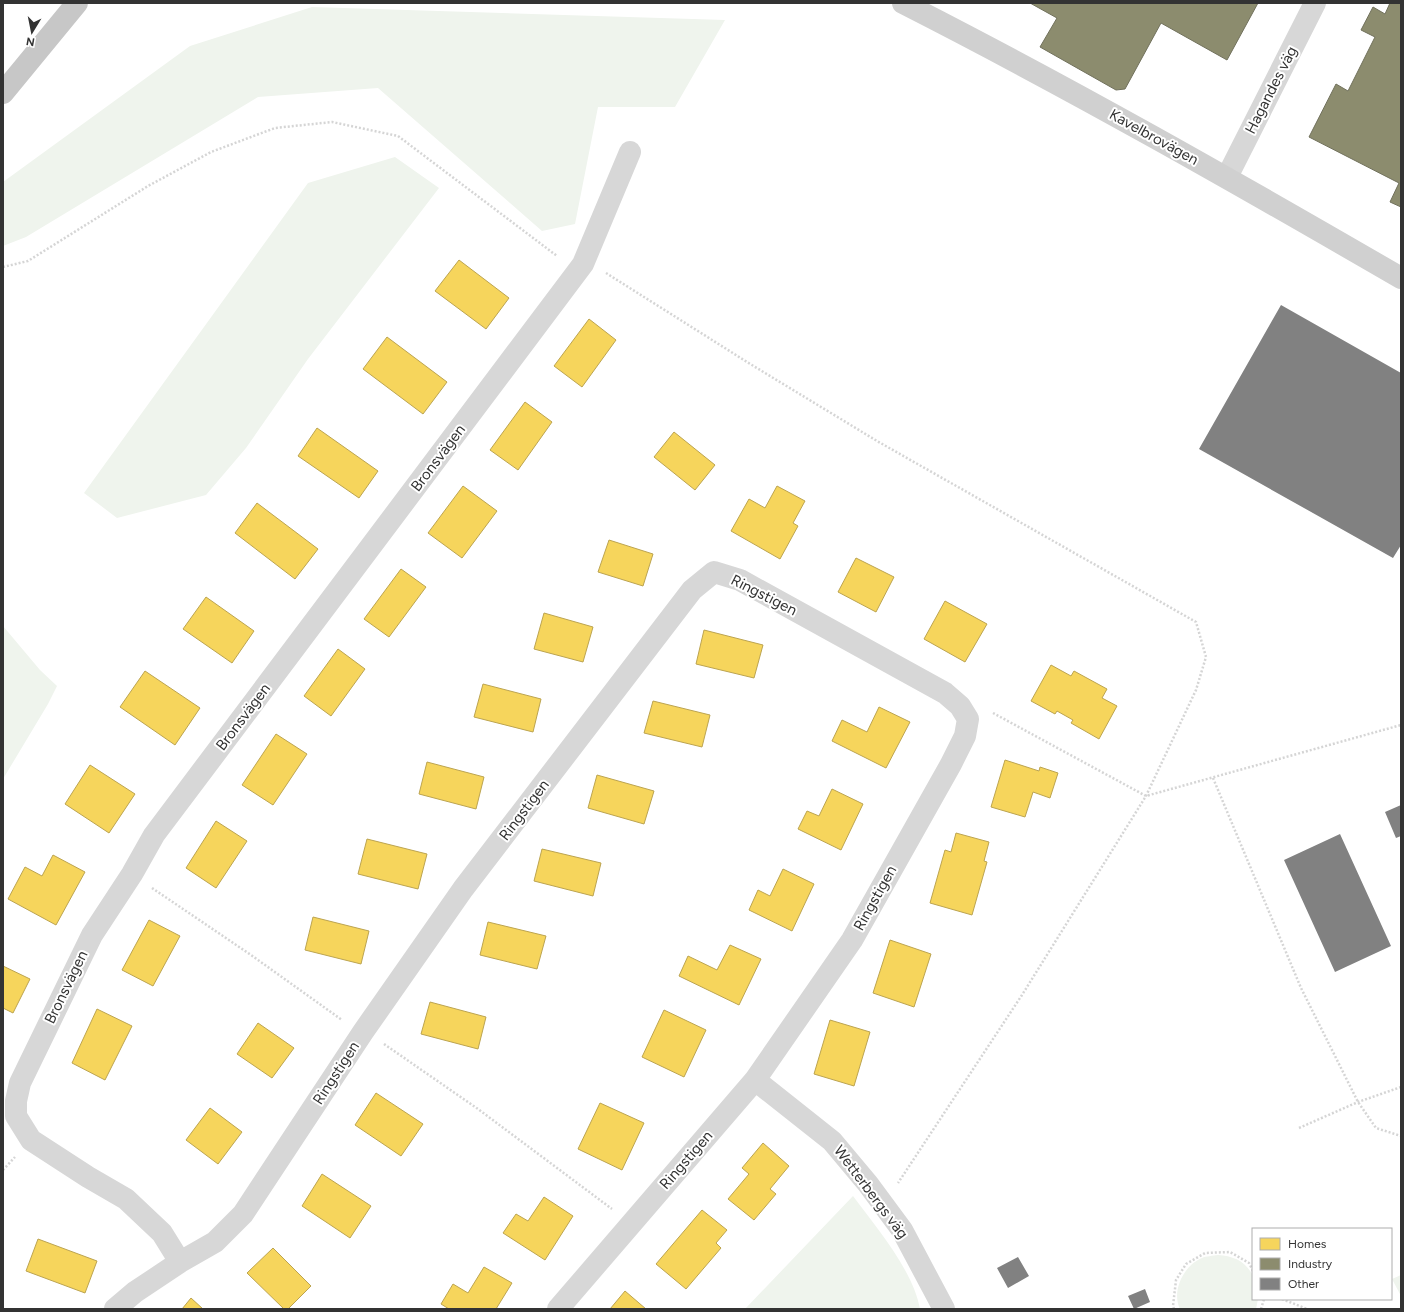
<svg xmlns="http://www.w3.org/2000/svg" width="1404" height="1312" viewBox="0 0 1404 1312" font-family="Figtree,sans-serif">
	<style>
		.green { fill: #eff4ed }
		.homes { fill: #f6d55c; stroke: #bca450 }
		.industry { fill: #8c8c6e; stroke: #71715c }
		.building { fill: #818181 }
		.lines { fill: none; stroke-linecap: round; stroke-linejoin: round }
		.path { stroke: #d5d5d5; stroke-width: 2.5; stroke-dasharray: 2 2; stroke-linecap: butt }
		.minor { stroke: #d7d7d7; stroke-width: 22 }
		.secondary { stroke: #d0d0d0; stroke-width: 22 }
		.trunk { stroke: #c7c7c7; stroke-width: 22 }
		.labels { text-anchor: middle; stroke-width: 4; stroke-linejoin: round; paint-order: stroke }
		.street-label { font-size: 15px; fill: #333; stroke: #fff }
	</style>
	<rect width="100%" height="100%" fill="#fff"/>
	<path class="green" d="M312,7l413,13 -50,87h-77l-23,117 -33,7 -164,-143 -120,9 -232,140 -23,9v-64l187,-136z
		M395,157l44,31 -131,171 -62,89 -40,47 -89,23 -33,-25 224,-310z
		M3,626l37,44 17,16 -9,18 -45,75z
		M853,1196c23,31 60,74 67,113h-175z
		M1218,1255c15,1 28,6 35,21v23h5l-2,10h-76c-9,-18 4,-44 22,-51 4,-2 11,-2 16,-3z
		M1401,1275v21l-9,-17z"/>
	<path class="homes" d="M459,260l50,38 -23,31 -51,-38z
		M589,319l27,21 -34,47 -28,-21z
		M387,337l60,45 -24,32 -60,-45z
		M525,402l27,20 -34,48 -28,-20z
		M317,428l61,43 -19,27 -61,-42z
		M674,432l41,33 -20,25 -41,-33z
		M463,486l34,25 -35,47 -34,-25z
		M777,486l28,15 -12,22 5,3 -18,33 -49,-28 18,-32 16,9z
		M257,503l61,46 -23,30 -60,-46z
		M609,540l44,14 -10,32 -45,-14z
		M856,558l38,19 -18,35 -38,-20z
		M401,569l25,18 -37,50 -25,-18z
		M206,597l48,34 -22,32 -49,-34z
		M945,601l42,23 -22,38 -41,-23z
		M544,613l49,14 -10,35 -49,-13z
		M704,630l59,15 -9,33 -58,-14z
		M338,649l27,20 -34,47 -27,-20z
		M1051,665l20,11 3,-5 33,18 -5,9 15,8 -18,33 -28,-16 2,-3 -16,-9 -2,3 -24,-13z
		M145,671l55,37 -25,37 -55,-38z
		M483,684l58,15 -8,33 -59,-15z
		M653,701l57,14 -8,32 -58,-14z
		M879,707l31,15 -24,46 -54,-27 10,-21 25,12z
		M276,734l31,20 -34,51 -31,-20z
		M1005,760l34,11 1,-4 18,6 -8,25 -17,-6 -8,25 -34,-10z
		M427,762l57,15 -8,32 -57,-15z
		M90,765l45,29 -26,39 -44,-29z
		M597,775l57,16 -10,33 -56,-16z
		M832,789l31,15 -22,46 -43,-21 9,-18 12,5z
		M216,821l31,20 -31,47 -30,-20z
		M956,833l33,9 -5,19 3,1 -15,53 -42,-12 15,-53 6,2z
		M367,839l60,15 -9,35 -60,-15z
		M542,849l59,14 -8,33 -59,-15z
		M53,855l32,17 -29,53 -48,-26 17,-32 17,9z
		M783,869l31,15 -22,47 -43,-21 9,-20 12,6z
		M313,917l56,14 -8,33 -56,-14z
		M149,920l31,16 -27,50 -31,-16z
		M488,922l58,14 -9,33 -57,-14z
		M890,940l41,14 -17,53 -41,-14z
		M730,945l31,14 -22,46 -60,-29 9,-20 29,14z
		M3,966l27,13 -17,34 -10,-5z
		M430,1002l56,15 -8,32 -57,-15z
		M97,1009l35,17 -27,54 -33,-17z
		M664,1010l42,20 -22,47 -42,-20z
		M830,1020l40,12 -16,54 -40,-12z
		M258,1023l36,25 -22,30 -35,-24z
		M376,1093l47,31 -22,32 -46,-31z
		M600,1103l44,20 -22,47 -44,-21z
		M210,1108l32,24 -24,32 -32,-24z
		M763,1143l26,23 -19,23 6,5 -22,26 -26,-21 21,-25 -7,-6z
		M322,1174l49,32 -21,32 -48,-32z
		M544,1197l29,19 -28,44 -42,-27 13,-19 12,7z
		M702,1210l25,20 -11,13 5,5 -35,41 -30,-25z
		M38,1239l59,22 -12,32 -59,-22z
		M273,1248l38,38 -23,23h-4l-37,-36z
		M484,1267l28,16 -16,26h-47l-8,-5 12,-20 15,9z
		M625,1291l21,18h-36z
		M191,1298l12,11h-21z"/>
	<path class="industry" d="M1030,3h228l-31,57 -66,-37 -36,66 -9,1 -76,-43 17,-29z
		M1390,3h11v204l-11,-5 9,-19 -90,-46 27,-53 12,7 27,-54 -14,-7 12,-23 12,7z"/>
	<path class="building" d="M1281,305l120,68v172l-8,13 -194,-109z
		M1401,805v31l-5,2 -11,-26z
		M1340,834l51,112 -56,26 -51,-112z
		M1018,1257l11,19 -21,12 -11,-20z
		M1145,1289l5,13 -16,7 -6,-13z"/>
	<g class="lines">
		<path class="path" d="M3,267l25,-6 120,-75 63,-34 64,-24 57,-6 66,14 159,120
			M606,273l141,89 130,79 319,181 10,35 -10,33 -50,106 -124,199 -124,188
			M993,713l153,83 255,-71
			M1213,778l88,210 57,114 18,26 25,8
			M152,888l99,67 91,65
			M384,1044l94,65 134,100
			M1299,1128l59,-26 43,-15
			M3,1170l12,-13
			M1282,1299l25,10
			M1174,1309l-1,-3 3,-26 10,-16 19,-11 25,-1 19,11 4,8
			M1261,1309l3,-10"/>
		<path class="minor" d="M1227,177l88,-174
			M755,1080l77,61 36,43 34,46 42,79
			M180,1262l-18,-29 -36,-34 -38,-22 -57,-37 -15,-24v-15l4,-18 72,-148 40,-61 22,-39 429,-571 47,-112
			M115,1309l20,-17 45,-30 35,-20 28,-28 120,-182 100,-143 229,-299 22,-18 26,8 205,113 15,13 8,13 -3,17 -14,28 -99,176 -97,140 -197,229"/>
		<path class="secondary" d="M903,3c169,86 334,180 498,275"/>
		<path class="trunk" d="M3,93l74,-90"/>
	</g>
	<g class="labels">
		<g class="street-label">
			<text transform="translate(1271 90) rotate(-63)" y="5">Hagandes väg</text>
			<text transform="translate(1154 137) rotate(29)" y="5">Kavelbrovägen</text>
			<text transform="translate(438 458) rotate(-53)" y="5">Bronsvägen</text>
			<text transform="translate(764 595) rotate(27)" y="5">Ringstigen</text>
			<text transform="translate(243 717) rotate(-53)" y="5">Bronsvägen</text>
			<text transform="translate(524 810) rotate(-53)" y="5">Ringstigen</text>
			<text transform="translate(875 898) rotate(-61)" y="5">Ringstigen</text>
			<text transform="translate(66 987) rotate(-64)" y="5">Bronsvägen</text>
			<text transform="translate(336 1073) rotate(-57)" y="5">Ringstigen</text>
			<text transform="translate(686 1160) rotate(-49)" y="5">Ringstigen</text>
			<text transform="translate(871 1192) rotate(53)" y="5">Wetterbergs väg</text>
		</g>
	</g>
	<rect width="1404" height="1312" fill="none" stroke="#333333" stroke-width="8"/>
	<rect x="1252" y="1228" width="140" height="72" fill="#ffffff" stroke="#adadad"/>
	<rect x="1260" y="1238" width="20" height="12" fill="#f6d55c" stroke="#adadad"/>
	<text x="1288" y="1248" font-size="12" fill="#333333">Homes</text>
	<rect x="1260" y="1258" width="20" height="12" fill="#8c8c6e" stroke="#adadad"/>
	<text x="1288" y="1268" font-size="12" fill="#333333">Industry</text>
	<rect x="1260" y="1278" width="20" height="12" fill="#818181" stroke="#adadad"/>
	<text x="1288" y="1288" font-size="12" fill="#333333">Other</text>
	<g transform="translate(32 32) rotate(190)" stroke="#ffffff" stroke-width="3" paint-order="stroke">
	<path d="M0-3L7 15L0 10L-7 15Z" fill="#333333"/>
	<text y="-6" font-size="11" font-weight="bold" text-anchor="middle" fill="#333333">N</text>
	</g>
</svg>
